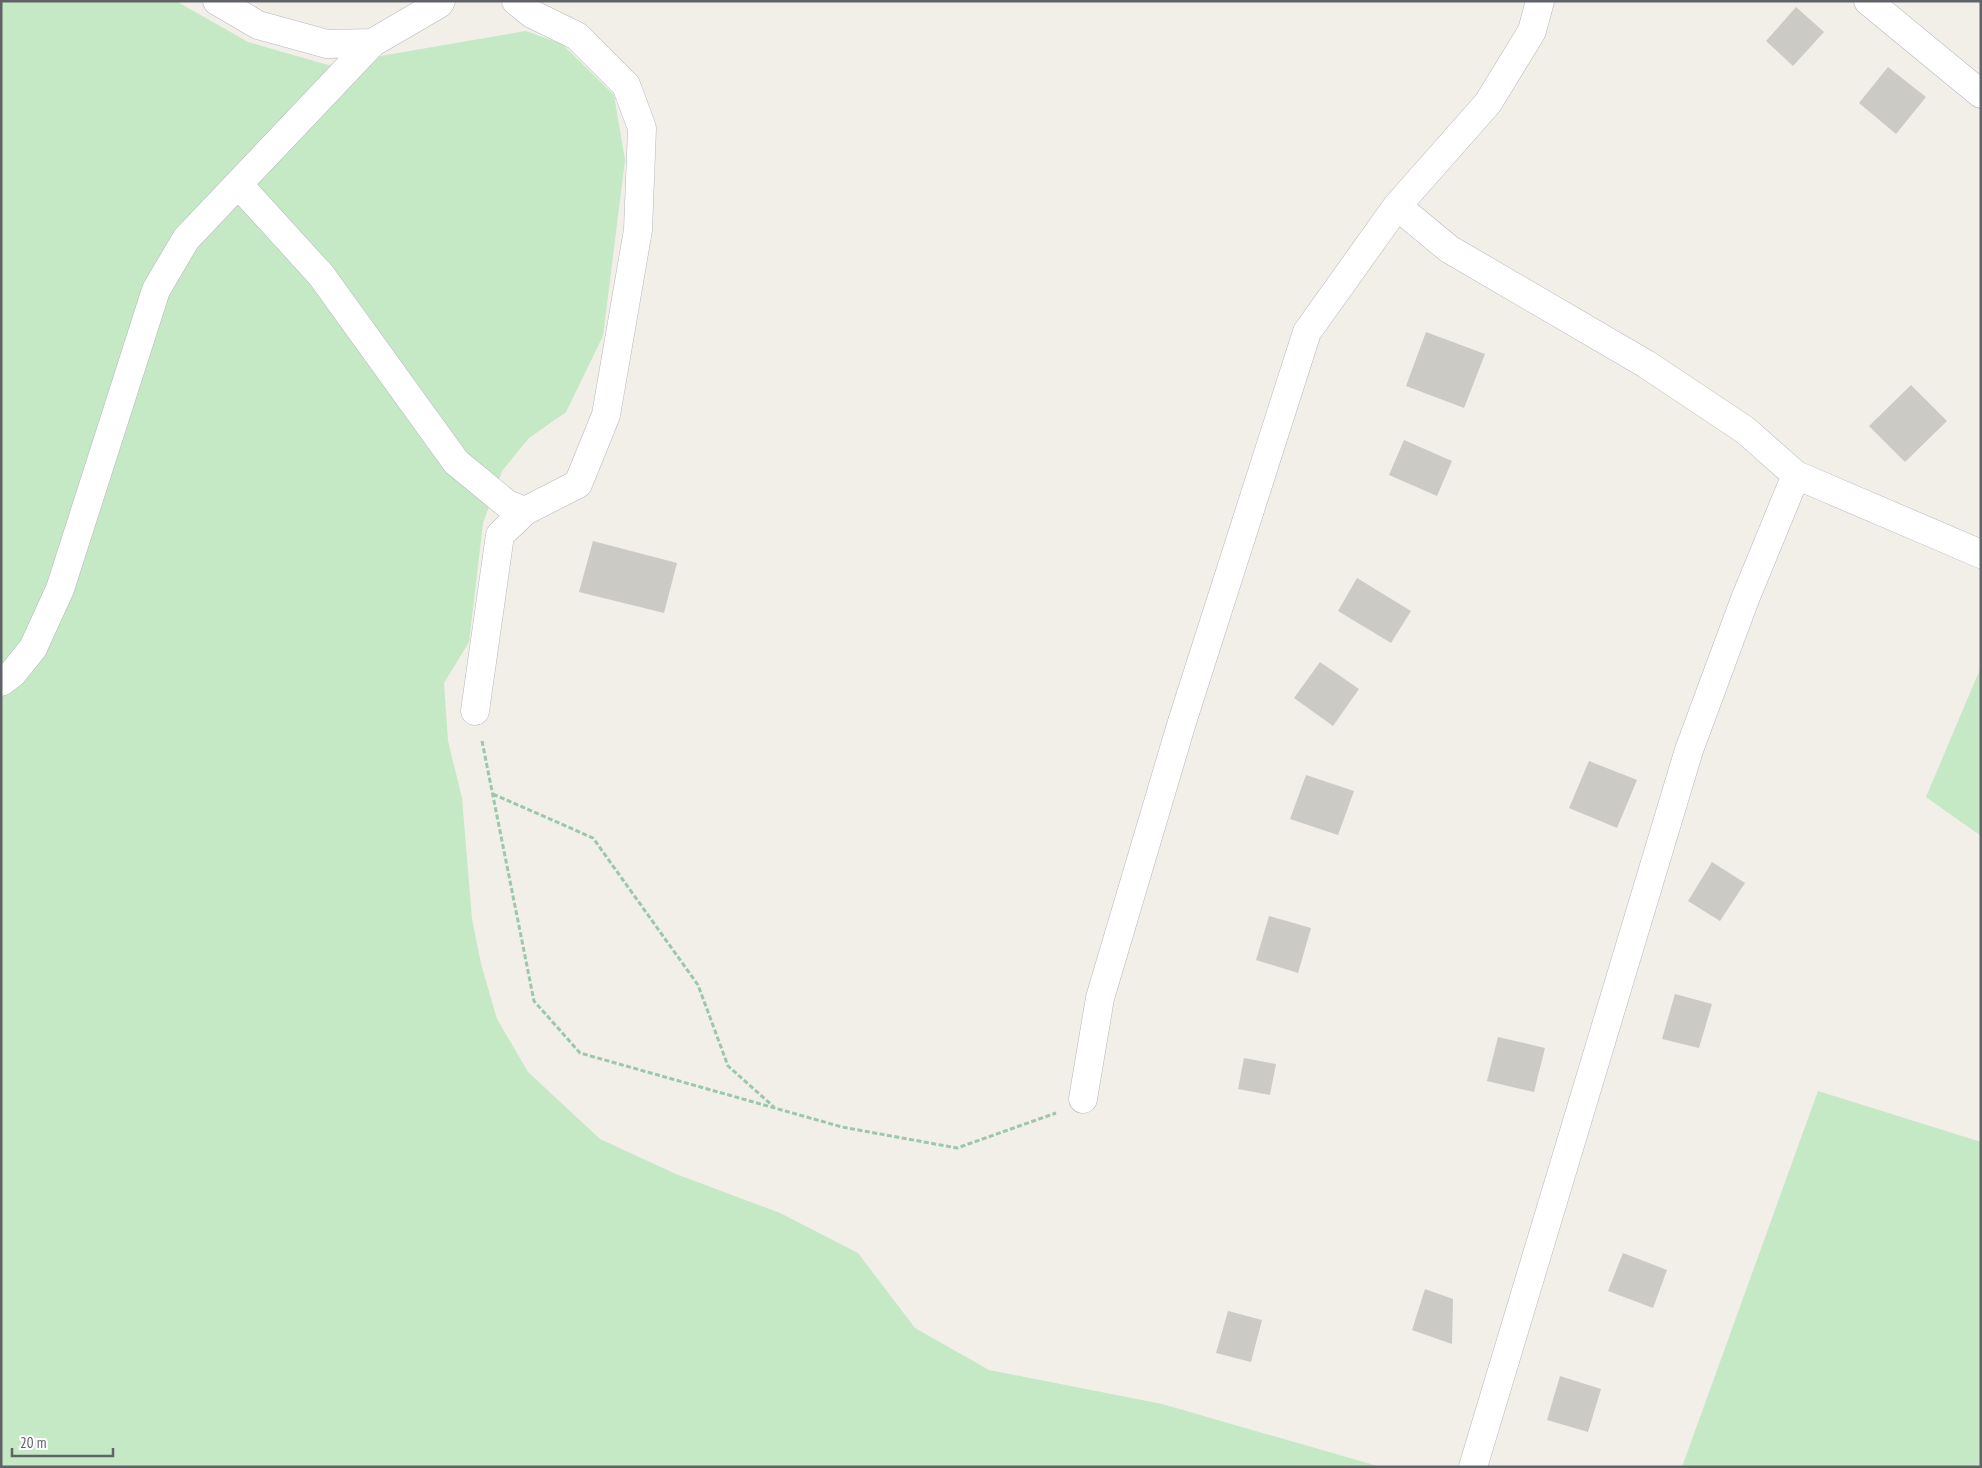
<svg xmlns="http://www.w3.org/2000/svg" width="1982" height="1468" viewBox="0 0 1982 1468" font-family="'PT Sans Narrow',sans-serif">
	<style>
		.green { fill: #c5e8c5 }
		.building { fill: #cccac5 }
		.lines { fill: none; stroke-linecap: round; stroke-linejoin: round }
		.minor-casing { stroke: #b5b8bc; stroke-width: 29 }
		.path { stroke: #9cc7a9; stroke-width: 3; stroke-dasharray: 5 2.5; stroke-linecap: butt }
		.minor { stroke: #fff; stroke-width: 28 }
	</style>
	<rect width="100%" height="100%" fill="#f1efe8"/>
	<path class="green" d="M1,1h175l72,41 80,23 198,-34 36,13 52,51 11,65 -22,176 -37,76 -37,26 -27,33 -19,52 -14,119 -25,41 4,58 14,57 10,121 9,45 16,55 31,53 72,67 76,35 104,39 78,40 57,75 74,42 173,34 219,63h-1380z
		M1981,667v169l-55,-39z
		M1818,1091l163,51v325h-299z"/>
	<path class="building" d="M1796,7l28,25 -31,34 -27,-25z
		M1888,67l38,30 -30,37 -37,-31z
		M1426,332l59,22 -21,54 -58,-22z
		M1911,385l36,36 -42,41 -36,-36z
		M1404,440l48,21 -15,35 -48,-21z
		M593,541l84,22 -13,50 -85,-21z
		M1357,578l54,33 -20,32 -53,-32z
		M1320,662l39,27 -26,37 -39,-28z
		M1589,761l48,19 -20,48 -48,-20z
		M1306,775l48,16 -16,44 -48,-16z
		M1712,862l33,21 -25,38 -32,-20z
		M1269,916l42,12 -13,45 -42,-13z
		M1675,994l37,10 -13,44 -37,-9z
		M1498,1037l47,11 -11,44 -47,-11z
		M1244,1058l32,6 -6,31 -32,-6z
		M1623,1253l44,17 -14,38 -45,-17z
		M1425,1289l28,10 -1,45 -40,-14z
		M1228,1311l34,9 -11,42 -35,-9z
		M1560,1376l41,13 -13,43 -41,-12z"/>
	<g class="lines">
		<g class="minor-casing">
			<path id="minor" d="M217,1l41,24 69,19 45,-1
				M1868,1l113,93
				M238,184l83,91 135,187 51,42 18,7
				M1397,206l52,43 197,115 99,66 51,45 -51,124 -56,151 -216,717
				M1796,475l185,79
				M1,682l12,-9 20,-25 27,-59 96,-299 30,-51 186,-196 67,-39 2,-3
				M475,711l25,-176 25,-24 53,-27 28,-69 32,-185 4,-102 -16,-43 -49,-49 -45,-22 -16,-13
				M1083,1099l17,-101 82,-276 125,-390 90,-126 91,-103 44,-72 8,-30"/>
		</g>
		<path class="path" d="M482,741l52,260 46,52 262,74 115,21 99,-35
			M493,794l100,44 105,147 30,81 46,41"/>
		<use href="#minor" class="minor"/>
	</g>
	<rect width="1982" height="1468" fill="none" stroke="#5f6368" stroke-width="5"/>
	<path d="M12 1448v8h101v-8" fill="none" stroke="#5f6368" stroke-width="2.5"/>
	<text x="20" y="1448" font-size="15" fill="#5f6368" stroke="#ffffff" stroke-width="4" paint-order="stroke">20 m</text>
</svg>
